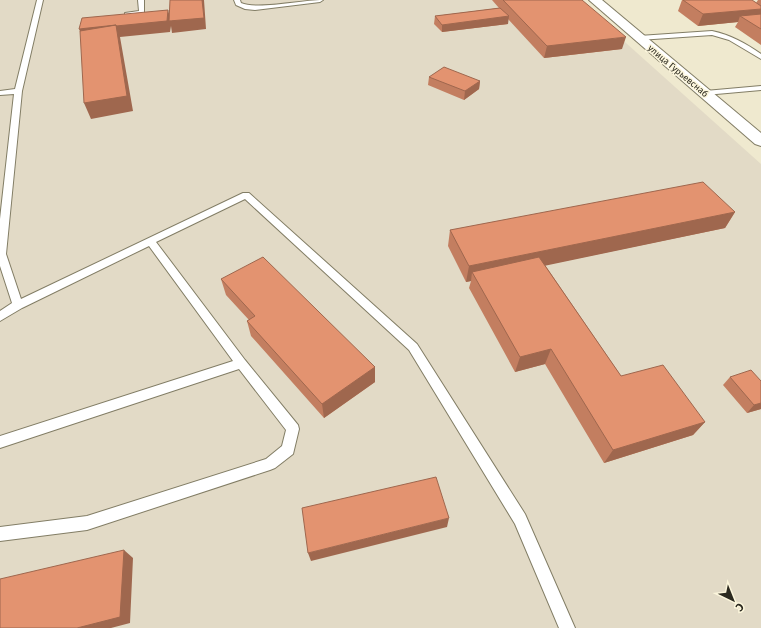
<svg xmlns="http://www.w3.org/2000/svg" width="761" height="628" viewBox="0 0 761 628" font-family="'Fira Sans',sans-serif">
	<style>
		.industrial { fill: #e2dac6 }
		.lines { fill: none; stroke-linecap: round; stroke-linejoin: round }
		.service-casing { stroke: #827d65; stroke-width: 2 }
		.tertiary-casing { stroke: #827d65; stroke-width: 2 }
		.service { fill: #fff; fill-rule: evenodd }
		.tertiary { fill: #fff; fill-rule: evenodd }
		.wall { fill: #c37e60 }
		.shaded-wall { fill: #9f674e }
		.building { fill: #e39370; stroke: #9f674e }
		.labels { text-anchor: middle; stroke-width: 3; stroke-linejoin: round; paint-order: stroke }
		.far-street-label { font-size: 9px; fill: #2b291f; stroke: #fcf6dc }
	</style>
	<rect width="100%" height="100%" fill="#efe9cf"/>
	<path class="industrial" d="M0,0h578l183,164v464h-761z"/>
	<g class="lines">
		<g class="service-casing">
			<path id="service" d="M37,0h6l-21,91 -16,163 15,45 222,-106h6l168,151 108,170 50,114h-16l-44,-104 -106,-174 -164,-151 -89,43 89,118 53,65 1,4 -6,25 -18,14 -5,2 -183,60 -87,11v-14l87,-11 179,-57 16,-13 4,-16 -47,-61 -239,79v-12l233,-75 -84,-115 -127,62 -22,13v-10l12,-8 -12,-37v-47l14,-125 -14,1v-4l15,-2z
				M138,0h6v13l-19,2v-2l14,-2z
				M234,0h6l1,3c16,7 61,-3 82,-3l-3,2 -65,8 -10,-1 -9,-4z
				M712,31c19,4 33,12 49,23v5l-32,-19 -17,-5 -73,5 -3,-2 3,-2z
				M761,86v4l-56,5 -4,-2 4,-2z"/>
		</g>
		<g class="tertiary-casing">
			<path id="tertiary" d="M589,0h13l159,133v13l-6,-2z"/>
		</g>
		<use href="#service" class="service"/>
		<use href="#tertiary" class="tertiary"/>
	</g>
	<path class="wall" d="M492,0h90l40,49 -78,9 -36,-39v5l-66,8 -8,-8 1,-8 64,-8z
		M682,0l74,3 2,-3h3v45l-26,-18 3,-5 -40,4 -20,-15z
		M429,77l51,4 -1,8 -15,11 -36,-15z
		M735,212l-10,16 -180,37 76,111 84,46 -12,13 -89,28 -59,-99 -30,8 -46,-84 2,-7 -5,1 -18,-36 2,-16z
		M221,279l154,88v15l-51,36 -73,-82 -4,-15 2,-1 -23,-25z
		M730,377l31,4v28l-14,4 -24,-28z"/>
	<path class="shaded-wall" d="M202,0h2l2,29 -34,4 -1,-7 -1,6 -50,5 13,74 -42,8 -7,-16v-62l-5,-12 89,-19 3,11z
		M761,9v8l-21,-1 -2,6 -40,4 5,-12z
		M509,16l-1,8 -66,8v-7z
		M626,37l-4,12 -78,9 3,-12z
		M480,81l-1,8 -15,11 1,-9z
		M735,212l-10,16 -248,52 -5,-8 -1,9 -5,1 3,-16z
		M551,349l-6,15 -30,8 5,-15z
		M375,367v15l-51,36 -2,-14z
		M761,403v6l-14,4 7,-8z
		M705,422l-12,13 -89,28 9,-13z
		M449,518l-2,9 -136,34 -3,-8z
		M124,550l9,8 -3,65 -19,5h-34z"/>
	<path class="building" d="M170,0h32l2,18 -35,3z
		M503,0h79l44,37 -79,9z
		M683,0h69l9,6v3l-58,5z
		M500,8l9,8 -67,9 -7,-9z
		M168,10l-1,11 -51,5v-1l-37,4 3,-11z
		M761,14v15l-21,-13z
		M116,25l11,71 -43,7 -4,-72z
		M444,67l36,14 -15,10 -36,-14z
		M703,182l32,30 -266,54 -19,-36z
		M263,257l112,110 -53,37 -75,-83 8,-5 -34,-37z
		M539,257l82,119 42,-11 42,57 -92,28 -62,-101 -31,8 -48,-85z
		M751,370l10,11v22l-7,2 -24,-28z
		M436,477l13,41 -141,35 -6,-45z
		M124,550l-4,67 -43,11h-77v-49z"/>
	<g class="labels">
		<g class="far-street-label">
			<text transform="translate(678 71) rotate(40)" y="3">улица Гурьевснаб</text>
		</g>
	</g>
	<g transform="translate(733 600) rotate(137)" stroke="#fcf6dc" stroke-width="3" paint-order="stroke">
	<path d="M0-3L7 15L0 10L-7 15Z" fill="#2b291f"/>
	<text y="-6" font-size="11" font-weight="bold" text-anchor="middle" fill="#2b291f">С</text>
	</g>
</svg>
